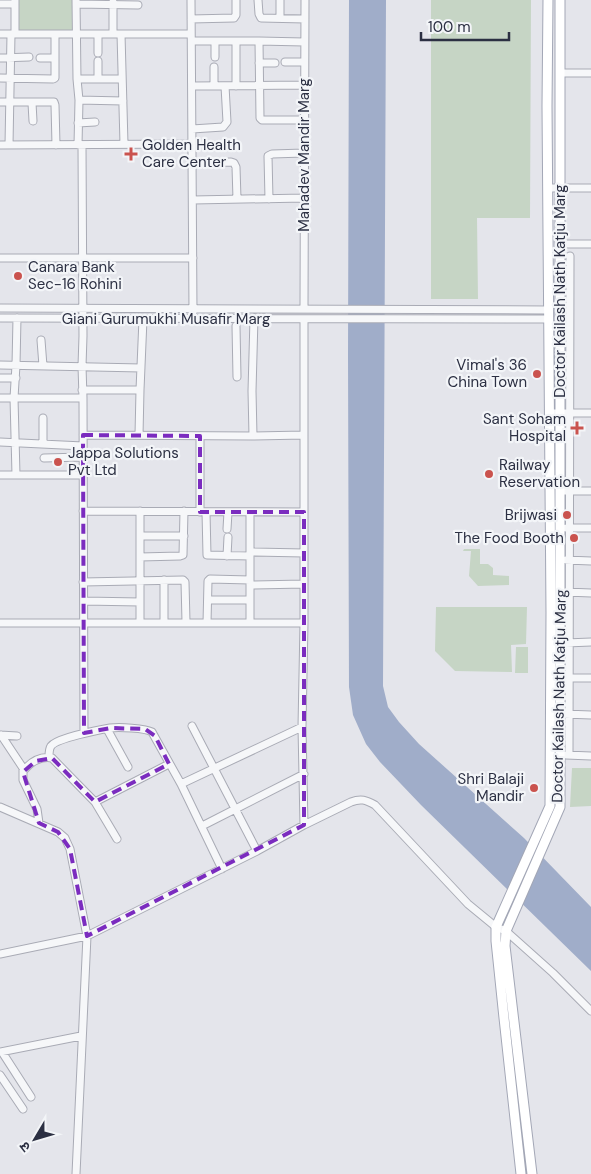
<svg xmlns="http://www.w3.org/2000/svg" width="591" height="1174" viewBox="0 0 591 1174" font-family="'DM Sans','Noto Sans Devanagari',sans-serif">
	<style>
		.green { fill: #c6d5c5 }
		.water { fill: #a0adc9 }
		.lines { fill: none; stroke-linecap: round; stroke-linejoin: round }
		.minor-casing { stroke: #a9abb5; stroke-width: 9 }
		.major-casing { stroke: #a3a7b6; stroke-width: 11 }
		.minor { stroke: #f6f7f9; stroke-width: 7 }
		.major { stroke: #fff; stroke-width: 9 }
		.marked { fill: none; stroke: #7b2cbf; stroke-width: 4; stroke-dasharray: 10 6; stroke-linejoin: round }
		.poi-dot { fill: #ca534e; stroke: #f3f5f8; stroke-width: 2 }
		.labels { text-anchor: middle; stroke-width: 4.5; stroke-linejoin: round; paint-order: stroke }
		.poi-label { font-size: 15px; fill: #2c3043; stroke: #f3f5f8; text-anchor: end }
		.street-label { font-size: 15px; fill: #2c3043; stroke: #f3f5f8 }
	</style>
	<rect width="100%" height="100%" fill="#e4e5eb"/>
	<path class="green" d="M18,0h54v31h-54z
		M431,0h100l-1,218h-53l1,81h-47z
		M464,549h16v15h8l5,4v7l16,1v9l-31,1 -9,-10 2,-25h-8z
		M436,607h91l-1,37 -15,1 1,27 -57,-1 -20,-20z
		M516,647h12v26h-13z
		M572,768h19v38l-21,1z"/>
	<path class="water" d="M349,0h37l-3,686 5,21 11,15 20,22 105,94 67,69v64l-170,-166 -41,-43 -14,-18 -13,-29 -4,-28 -1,-332z"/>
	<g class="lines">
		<g class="minor-casing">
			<path id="minor" d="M15,0v34
				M76,0l1,79h45
				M191,0l2,312
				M258,0l1,14 2,4 44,1
				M280,0v18
				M0,4h15
				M76,4l62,1
				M191,19l43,-1 2,-3v-15
				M0,34h191
				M98,34v19
				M113,34v-32
				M121,34l3,110
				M192,41h44v45
				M215,41v16
				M236,41h23
				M0,58l29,-1
				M40,58h15
				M98,61v18
				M285,62h19
				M259,63h16
				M560,73h31
				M0,78l53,1 2,-1v-44
				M77,79l2,21
				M192,86l112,-1
				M214,86v-19
				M0,102h54l1,3 1,40
				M32,103l1,18
				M304,120h-42l-2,-2 -1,-77 45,1
				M78,123l17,-1
				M192,129l31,-2 4,-5 -2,-36
				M0,145l192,-1
				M9,145l2,-111
				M78,145l1,-45 44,1
				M82,145l1,191 -1,30 1,32 1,335
				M192,163l39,-1 3,1 2,4 1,32
				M548,188h43
				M269,199l-1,-43 4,-2 32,-1
				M193,200l111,-2
				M560,244h31
				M0,258h193
				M0,308l549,2
				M304,309l1,-309
				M0,318l549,1
				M304,319v304l-2,104 2,98
				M236,326l1,51
				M41,340l2,26
				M0,365l141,3
				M0,378h16
				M82,390h58
				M0,398h83
				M550,413h41
				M83,435l170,1 -1,-45 2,-73
				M139,435l1,-45 3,-71
				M200,436v76
				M253,436l51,-1
				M0,442l83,4
				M43,443v-25
				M44,458l39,-1
				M0,475h83
				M16,475l-2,-77 2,-33 1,-47
				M564,491h27
				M83,511l221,1
				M206,512l1,43 43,1
				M566,528h25
				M227,529l1,-17
				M140,536h44
				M250,552l54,1
				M227,556l1,-19
				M140,557l40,-1 3,-1 1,-44
				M566,560l25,1
				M83,582l100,-2 2,2 1,40
				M250,585l54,-1
				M566,592l25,1
				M208,600h42
				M84,601l56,1
				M0,623h304
				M140,623v-112
				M164,623v-43
				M207,623l1,-42 2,-2 40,1
				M250,623v-111
				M566,643l25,-1
				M566,678h25
				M564,714l27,1
				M192,726l65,125
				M107,729l21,38
				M0,735l17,1
				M1,735l22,33v12l14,29 2,14
				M566,755l25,1
				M569,755l1,-499
				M49,757c0,-4 0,-8 2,-11 6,-8 48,-16 59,-18 9,-1 35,0 42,4l29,52 41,85
				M24,770c7,-8 17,-14 28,-12l43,44 74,-38
				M181,784l121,-57
				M95,802l22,37
				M0,807l58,25 7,6 5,11 17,87 -11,238
				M202,826l102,-52
				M0,954l87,-18 170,-85 47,-26 47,-23c10,-4 15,-2 24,3l93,99 28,23 10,4 47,42 38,38
				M0,1052l81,-16
				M2,1052l29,45
				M0,1075l23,34"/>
		</g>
		<g class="major-casing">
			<path id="major" d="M521,1174l-17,-156 -8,-77v-14l54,-121 1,-194 -4,-506 1,-106
				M532,1174l-27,-228 1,-15 54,-124v-807"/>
		</g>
		<use href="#minor" class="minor"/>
		<use href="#major" class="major"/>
	</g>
	<path class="marked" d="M83,435l117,1v76h104v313l-217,111 -17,-87 -12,-17 -19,-9 -16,-51 13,-11 16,-3 43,44 74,-38 -14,-28 -10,-7 -34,-1 -27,5z"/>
	<g class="poi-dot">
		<path d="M128.5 146.5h5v5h5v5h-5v5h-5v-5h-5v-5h5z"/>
		<circle cx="18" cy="276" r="5"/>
		<circle cx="537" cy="374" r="5"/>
		<path d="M574.5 420.5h5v5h5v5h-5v5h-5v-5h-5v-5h5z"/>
		<circle cx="58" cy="462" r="5"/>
		<circle cx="489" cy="474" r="5"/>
		<circle cx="567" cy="515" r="5"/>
		<circle cx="574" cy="538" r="5"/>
		<circle cx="534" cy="788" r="5"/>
	</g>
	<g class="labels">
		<g class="poi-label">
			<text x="142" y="150" text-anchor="start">Golden Health<tspan x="142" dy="17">Care Center</tspan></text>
			<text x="28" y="272" text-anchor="start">Canara Bank<tspan x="28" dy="17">Sec-16 Rohini</tspan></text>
			<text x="527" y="370">Vimal's 36<tspan x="527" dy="17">China Town</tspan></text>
			<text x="566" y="424">Sant Soham<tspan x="566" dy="17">Hospital</tspan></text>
			<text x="68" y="458" text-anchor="start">Jappa Solutions<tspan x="68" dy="17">Pvt Ltd</tspan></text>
			<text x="499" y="470" text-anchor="start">Railway<tspan x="499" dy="17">Reservation</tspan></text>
			<text x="557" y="520">Brijwasi</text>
			<text x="564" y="543">The Food Booth</text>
			<text x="524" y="784">Shri Balaji<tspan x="524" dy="17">Mandir</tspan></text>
		</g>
		<g class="street-label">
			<text transform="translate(304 155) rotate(-90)" y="5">Mahadev Mandir Marg</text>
			<text transform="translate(560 291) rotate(-90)" y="5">Doctor Kailash Nath Katju Marg</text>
			<text x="166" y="324">Giani Gurumukhi Musafir Marg</text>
			<text transform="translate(559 696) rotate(-89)" y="5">Doctor Kailash Nath Katju Marg</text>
		</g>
	</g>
	<g transform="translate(35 1139) rotate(232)" stroke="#f3f5f8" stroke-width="4" paint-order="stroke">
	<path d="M0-4L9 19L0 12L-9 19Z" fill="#2c3043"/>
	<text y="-8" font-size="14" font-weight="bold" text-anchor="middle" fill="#2c3043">उ</text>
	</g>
	<path d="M421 32v8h88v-8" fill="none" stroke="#2c3043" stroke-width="2.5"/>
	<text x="428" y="32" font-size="15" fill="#2c3043" stroke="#f3f5f8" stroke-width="4" paint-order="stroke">100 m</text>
</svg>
